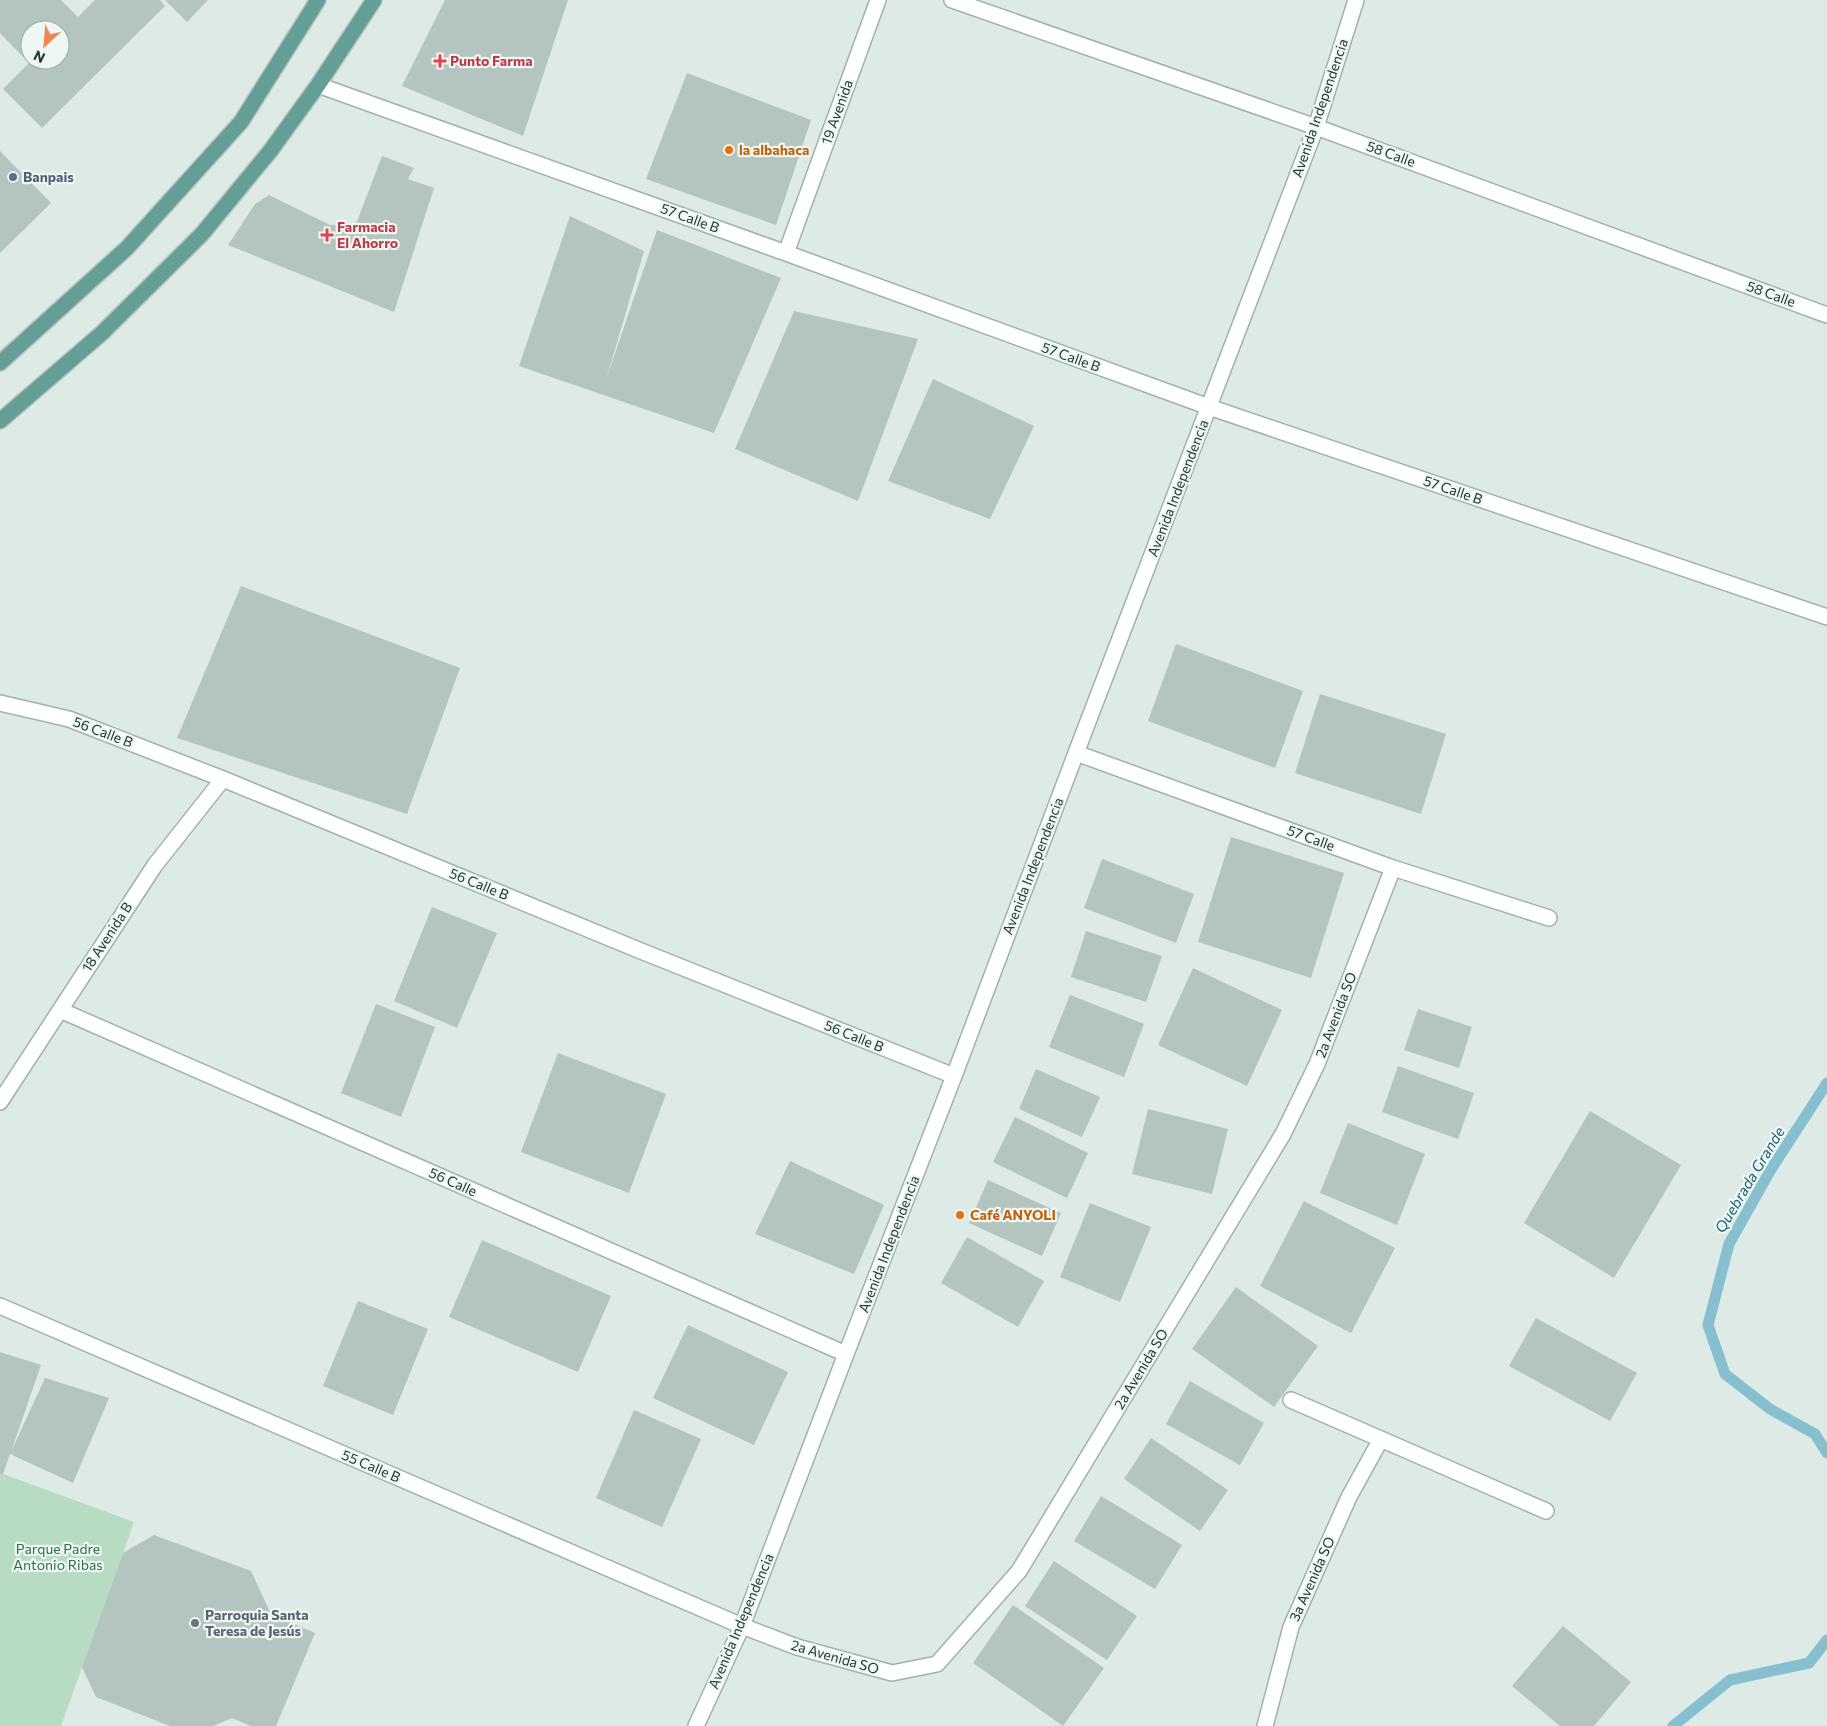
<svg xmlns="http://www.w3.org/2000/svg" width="1827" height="1726" viewBox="0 0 1827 1726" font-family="Commissioner,sans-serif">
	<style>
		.green { fill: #b7dbc3 }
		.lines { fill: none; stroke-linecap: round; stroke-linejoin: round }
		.stream { stroke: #86bfcf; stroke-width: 11 }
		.building { fill: #b4c4bf; fill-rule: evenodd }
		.minor-casing { stroke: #a1b1ac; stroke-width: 18 }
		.major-casing { stroke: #bcc4c2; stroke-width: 18 }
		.minor { stroke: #fff; stroke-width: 15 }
		.major { stroke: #639f94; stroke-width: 15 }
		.health-dot { fill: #e0444e; stroke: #eef7f3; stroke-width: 2 }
		.food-dot { fill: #e8710a; stroke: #eef7f3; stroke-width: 2 }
		.service-dot { fill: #5c6f8a; stroke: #eef7f3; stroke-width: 2 }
		.worship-dot { fill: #6b7280; stroke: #eef7f3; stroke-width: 2 }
		.labels { text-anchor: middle; stroke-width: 4.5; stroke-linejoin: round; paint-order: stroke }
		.health-label { font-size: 14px; font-weight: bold; fill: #be3a42; stroke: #eef7f3; text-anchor: start }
		.street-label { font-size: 14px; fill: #203934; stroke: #eef7f3 }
		.food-label { font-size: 14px; font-weight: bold; fill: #c56008; stroke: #eef7f3; text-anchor: start }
		.service-label { font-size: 14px; font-weight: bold; fill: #4e5e75; stroke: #eef7f3; text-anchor: start }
		.park-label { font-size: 14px; fill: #2b6f4a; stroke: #eef7f3 }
		.worship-label { font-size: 14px; font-weight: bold; fill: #5b616d; stroke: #eef7f3; text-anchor: start }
		.water-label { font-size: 15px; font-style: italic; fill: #1b5f74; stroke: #eef7f3 }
	</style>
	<rect width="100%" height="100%" fill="#deeae5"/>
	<path class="green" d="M0,1474h3l131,48 -73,204h-61z"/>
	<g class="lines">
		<path class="stream" d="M1827,1083l-57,88 -41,73 -21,81 17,49 45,35 45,25 12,19
			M1673,1726l57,-46 79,-17 18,-23"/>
	</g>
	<path class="building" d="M0,0h61l17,17 17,-17h65l5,6 -123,122 -39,-39 26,-26 -29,-30zM30,30h30v30h-30z
		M165,0h43l-21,22z
		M445,0h123l-45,136 -121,-50z
		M687,73l124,47 -35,105 -130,-46z
		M0,151l51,52 -51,50z
		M382,156l32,12 -6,11 26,9 -40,124 -166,-67 27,-41 14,-9 61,30 26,-1z
		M570,216l74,35 -38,129 51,-150 124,48 -67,155 -195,-67z
		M794,311l124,28 -60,162 -123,-52z
		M933,379l101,47 -44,93 -102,-38z
		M241,586l219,82 -53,146 -230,-76z
		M1176,644l127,47 -28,77 -127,-47z
		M1320,694l126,40 -25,80 -126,-41z
		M1231,837l113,36 -33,105 -113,-36z
		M1102,859l92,35 -18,49 -92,-35z
		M432,907l65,26 -40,95 -63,-27z
		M1086,931l76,25 -16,46 -75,-25z
		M1193,968l89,42 -35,76 -89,-41z
		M1070,995l74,29 -20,53 -75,-30z
		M376,1004l59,23 -34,90 -60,-24z
		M1418,1009l54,18 -13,41 -55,-18z
		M558,1053l108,41 -37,99 -108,-41z
		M1398,1066l76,27 -16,46 -76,-27z
		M1036,1069l64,28 -18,40 -63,-28z
		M1148,1109l80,20 -16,65 -80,-20z
		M1590,1111l91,54 -67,113 -90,-55z
		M1015,1117l73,36 -21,45 -74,-36z
		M1348,1123l77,31 -28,71 -77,-32z
		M790,1161l94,44 -30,69 -99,-40z
		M988,1180l73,33 -19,43 -73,-33z
		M1304,1201l91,47 -44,85 -91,-47z
		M1090,1203l61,24 -31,75 -60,-25z
		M967,1237l77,44 -26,46 -77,-44z
		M482,1240l129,56 -33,76 -129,-55z
		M1236,1287l82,59 -44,61 -82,-58z
		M358,1301l70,28 -35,86 -70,-29z
		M1536,1318l101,55 -27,48 -101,-55z
		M688,1325l100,47 -34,73 -101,-47z
		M0,1352l41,13 -30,87 34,-74 64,20 -36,85 -63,-29 -7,20h-3z
		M1190,1381l74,42 -24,42 -74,-41z
		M634,1410l67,29 -39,88 -66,-29z
		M1151,1438l77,52 -28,41 -76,-52z
		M1101,1496l81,49 -27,44 -81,-48z
		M154,1535l97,36 20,43 44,19 -39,93h-25l-19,-8 -19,8h-43l-74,-29 -14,-30 41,-114z
		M1054,1561l83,55 -30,44 -82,-54z
		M1013,1605l91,63 -41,58 -90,-63z
		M1563,1626l68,56 -37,44h-34l-48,-40z"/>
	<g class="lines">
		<g class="minor-casing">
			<path id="minor" d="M952,0l364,127 511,188
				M318,85l468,168 423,154 618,210
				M786,253l92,-253
				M0,703l69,16 154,60 418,172 313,125
				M1076,753l317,115 156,50
				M60,1010l786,344
				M0,1102l155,-237 68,-86
				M0,1306l742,320 55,21 95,26 45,-9 82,-93 264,-437 34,-70 76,-196
				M1291,1400l255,111
				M696,1726l46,-100 104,-272 108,-278 122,-323 240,-626 40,-127
				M1265,1726l26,-99 58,-130 32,-58"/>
		</g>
		<g class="major-casing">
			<path id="major" d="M0,363l127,-115 114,-126 77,-122
				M0,421l102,-88 100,-99 69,-84 47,-65 56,-85"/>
		</g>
		<use href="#minor" class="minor"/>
		<use href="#major" class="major"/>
	</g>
	<g class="health-dot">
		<path d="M437.5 53.5h5v5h5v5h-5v5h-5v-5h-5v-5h5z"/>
		<path d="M324.5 227.5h5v5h5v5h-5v5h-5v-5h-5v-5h5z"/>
	</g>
	<g class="food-dot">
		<circle cx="729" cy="150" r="5"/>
		<circle cx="960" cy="1215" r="5"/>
	</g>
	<circle class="service-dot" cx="13" cy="177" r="5"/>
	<circle class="worship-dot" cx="195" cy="1623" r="5"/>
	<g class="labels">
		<g class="health-label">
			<text x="450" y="66">Punto Farma</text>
			<text x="337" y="232">Farmacia<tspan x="337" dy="16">El Ahorro</tspan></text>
		</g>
		<g class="street-label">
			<text transform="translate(1320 108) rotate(-71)" y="5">Avenida Independencia</text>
			<text transform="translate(837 112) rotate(-70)" y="5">19 Avenida</text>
			<text transform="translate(1391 154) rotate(20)" y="5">58 Calle</text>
			<text transform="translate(690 218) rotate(20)" y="5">57 Calle B</text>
			<text transform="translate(1771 294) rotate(20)" y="5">58 Calle</text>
			<text transform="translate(1071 357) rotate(20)" y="5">57 Calle B</text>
			<text transform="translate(1178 488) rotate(-69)" y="5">Avenida Independencia</text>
			<text transform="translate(1453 490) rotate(19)" y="5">57 Calle B</text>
			<text transform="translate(103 732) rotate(21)" y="5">56 Calle B</text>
			<text transform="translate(1311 838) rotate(20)" y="5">57 Calle</text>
			<text transform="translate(1033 866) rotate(-69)" y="5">Avenida Independencia</text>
			<text transform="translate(479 884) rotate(22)" y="5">56 Calle B</text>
			<text transform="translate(107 937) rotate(-57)" y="5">18 Avenida B</text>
			<text transform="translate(1336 1015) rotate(-69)" y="5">2a Avenida SO</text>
			<text transform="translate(854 1036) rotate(22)" y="5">56 Calle B</text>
			<text transform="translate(453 1182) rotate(24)" y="5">56 Calle</text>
			<text transform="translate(889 1244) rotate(-69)" y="5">Avenida Independencia</text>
			<text transform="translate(1141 1369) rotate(-59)" y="5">2a Avenida SO</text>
			<text transform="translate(371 1466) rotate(23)" y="5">55 Calle B</text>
			<text transform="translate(1312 1579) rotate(-66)" y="5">3a Avenida SO</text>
			<text transform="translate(741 1621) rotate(-67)" y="5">Avenida Independencia</text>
			<text transform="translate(835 1657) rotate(16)" y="5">2a Avenida SO</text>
		</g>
		<g class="food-label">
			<text x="739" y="155">la albahaca</text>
			<text x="970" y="1220">Café ANYOLI</text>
		</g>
		<g class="service-label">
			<text x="23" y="182">Banpais</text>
		</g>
		<g class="park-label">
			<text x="58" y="1554">Parque Padre<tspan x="58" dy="16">Antonio Ribas</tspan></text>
		</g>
		<g class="worship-label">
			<text x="205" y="1620">Parroquia Santa<tspan x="205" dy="16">Teresa de Jesús</tspan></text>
		</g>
		<g class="water-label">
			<text transform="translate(1750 1180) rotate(-59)" y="5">Quebrada Grande</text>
		</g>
	</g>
	<g transform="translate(45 45) rotate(206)"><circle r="24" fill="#eef7f3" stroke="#9caba7"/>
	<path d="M0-4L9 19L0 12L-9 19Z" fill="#f18655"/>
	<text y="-8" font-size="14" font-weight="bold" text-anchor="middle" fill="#203934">N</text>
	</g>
</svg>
